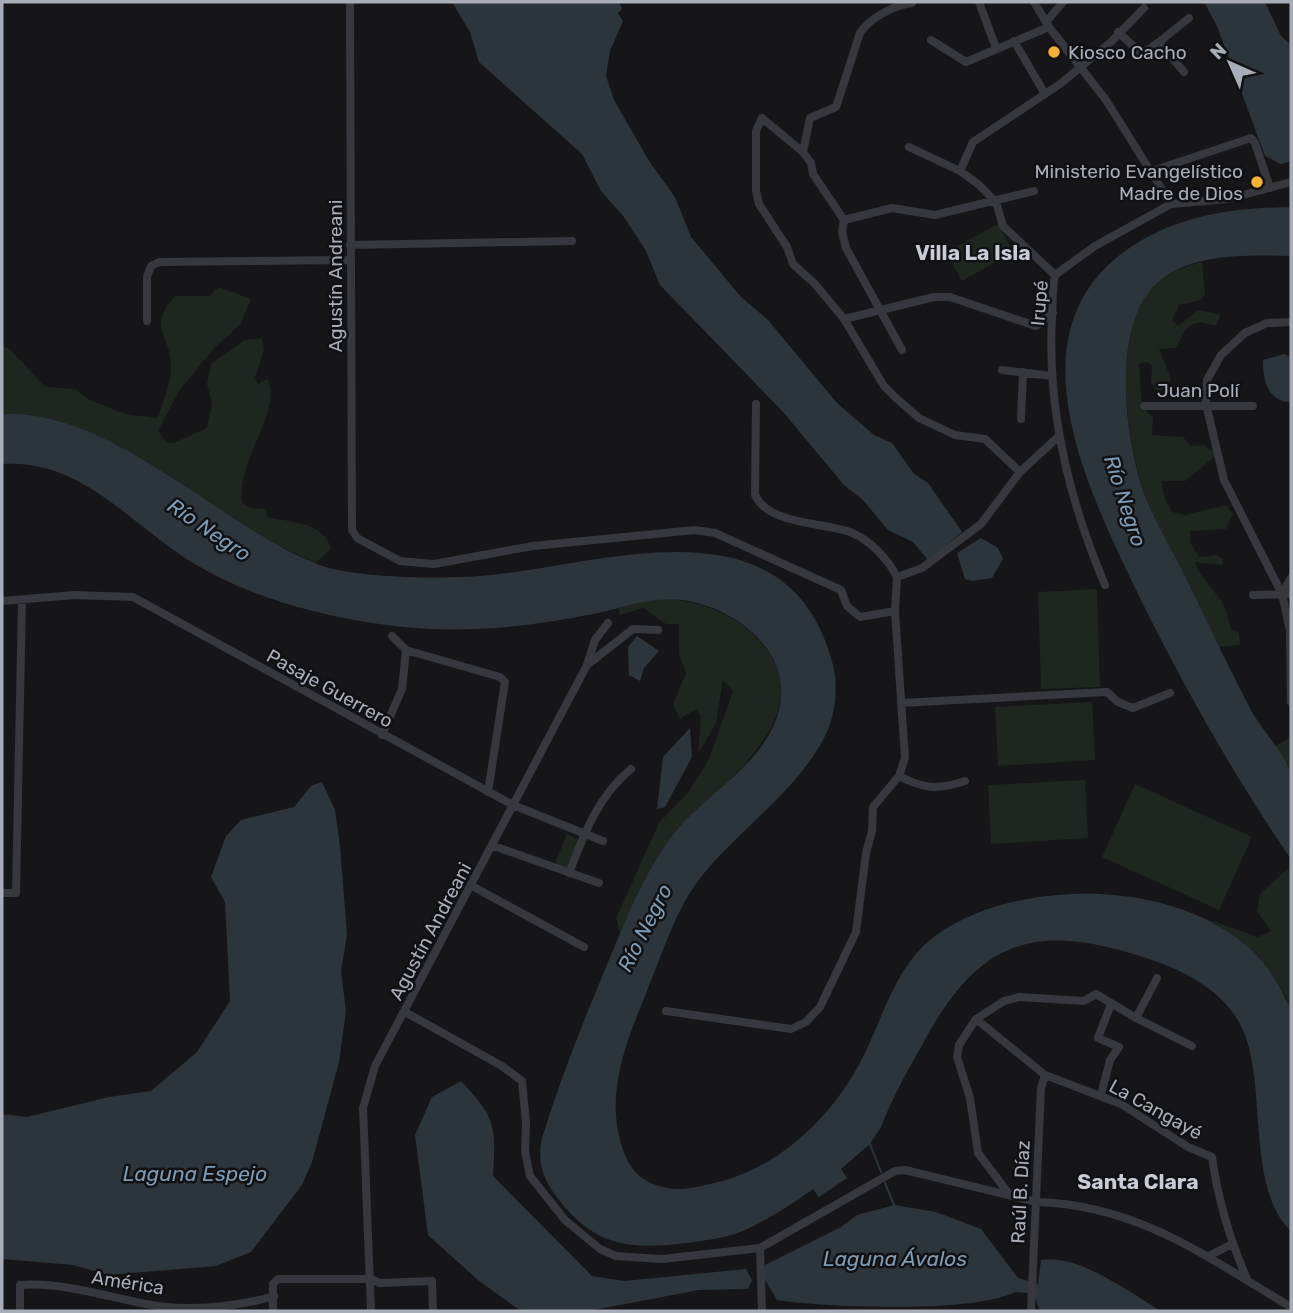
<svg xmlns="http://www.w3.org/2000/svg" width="1293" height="1313" viewBox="0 0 1293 1313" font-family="Rubik,sans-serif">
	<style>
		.green { fill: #1e261f }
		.water { fill: #2c353c }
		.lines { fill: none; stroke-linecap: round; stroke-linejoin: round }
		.stream { stroke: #2c353c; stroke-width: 2 }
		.minor { stroke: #37383d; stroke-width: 8 }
		.poi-dot { fill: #f2b134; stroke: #111113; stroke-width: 2.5 }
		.labels { text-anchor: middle; stroke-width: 5; stroke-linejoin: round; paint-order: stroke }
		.poi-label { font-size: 19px; fill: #a8adb8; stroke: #111113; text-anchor: start }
		.street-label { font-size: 19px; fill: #a8adb8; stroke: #111113 }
		.neighbourhood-label { font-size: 21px; font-weight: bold; fill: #c9ccd4; stroke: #111113 }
		.water-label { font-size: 21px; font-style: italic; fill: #7f9bb3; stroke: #111113 }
	</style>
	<rect width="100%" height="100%" fill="#161618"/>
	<path class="green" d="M998,224l15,28 -51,29 -16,-29z
		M1202,262l3,33 -4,5 -22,5 -7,16 6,5 20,-16 23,5 -5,10c-3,1 -7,-1 -11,-2 -17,-4 -23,13 -29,25l-17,1 12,30 -12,14 -8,-11 1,-17 -5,-3 -8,2 3,43 11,10 -1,18 31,2 8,9 12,-1 15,9 -33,27h-23c0,13 4,20 10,31l14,3 40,-10 7,9 -7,15 -36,2v11l9,15 18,-2 6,5 -1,5 -27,-3c5,17 22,29 30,46 3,6 3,14 6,21l8,4 1,12 -21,2c-25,-51 -55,-101 -74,-153 -20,-54 -34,-165 10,-210 13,-13 30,-17 47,-22z
		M219,287l32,12 -11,26 -26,23 -35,43 -21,40 8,11 8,1 33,-15 5,-24 -5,-20 4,-20 34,-24 17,-2 2,12 -9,27 3,7 9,-5c17,31 -31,80 -25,124l9,5 14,1 3,8c23,6 56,4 63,32l-16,14c-26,-13 -53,-24 -77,-40 -66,-45 -153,-113 -236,-109v-68l8,3 35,38 30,2 15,11 35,14 33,4c4,-15 13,-34 13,-50 0,-35 -25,-39 4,-72h35z
		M1097,589l3,98 -59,2 -3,-97z
		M664,598c38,4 74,16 99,47 63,76 -56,147 -96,199 -22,28 -33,59 -47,90l-4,-16 43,-95 31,-33 19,-31 24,-68 -10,-11 -7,43 -18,31 3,-37 -5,-8 -16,10 -7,-14 13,-32 -7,-19v-30h-13l-23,-16 -23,7 -2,-7 27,-8z
		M1092,702l3,58 -97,6 -3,-59z
		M1289,738l2,1v35l-17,-27z
		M1085,780l3,58 -97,6 -3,-59z
		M1135,784l117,53 -33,73 -117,-53z
		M567,834l13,6 -12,28 -13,-5z
		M1291,865v147c-14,-43 -45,-69 -81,-92l48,17 13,-6 -14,-20 3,-17z"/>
	<path class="water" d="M452,2h167l3,7 -4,4 5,8 -13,30 -4,25 8,24 35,61 26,36 16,40 50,60 27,23 69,83 37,32 18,8 22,31 14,9 34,49 -34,28 -15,-18 -25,-12 -25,-30 -19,-15 -60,-72 -124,-128 -14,-34 -22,-34 -23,-26 -19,-37 -103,-92 -9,-30z
		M1204,2h61l16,34 10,9v116l-10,3 -16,-8 -48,-130z
		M1291,207v49c-39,-1 -89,-3 -124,19 -59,37 -43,162 -23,218 11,29 26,54 40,81 22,46 44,92 68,138 10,18 35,44 39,63 2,19 0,62 0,84 -57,-83 -106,-170 -151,-261 -49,-102 -132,-262 -15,-347 51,-36 106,-43 166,-44z
		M1284,354l7,3v45c-24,0 -28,-23 -28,-42z
		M2,414c109,-5 212,107 310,148 23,10 50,12 76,14 43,3 86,2 128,-4 117,-17 277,-64 317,93 6,24 2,54 -10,75 -31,57 -90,93 -128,145 -20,29 -30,61 -43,93 -20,52 -47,105 -32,162 6,22 15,39 39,46 21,7 43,0 63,-5 61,-16 113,-68 141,-124 21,-42 33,-92 72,-121 92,-67 289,-58 345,52 2,4 10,19 11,23 2,20 0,45 0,65 0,52 0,103 0,155 -46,-43 -23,-149 -49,-203 -17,-37 -60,-59 -96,-70 -114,-38 -169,-17 -225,89 -15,26 -29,52 -40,80l-11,17 -29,25 6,9 -28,19 -6,-8c-21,15 -44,30 -68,41 -17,8 -39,10 -57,13 -53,6 -88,6 -125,-38 -18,-22 -27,-39 -21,-67 19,-62 44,-123 69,-183 20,-47 38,-95 73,-133 34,-36 92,-69 97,-124 5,-53 -52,-92 -99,-98 -32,-4 -58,8 -89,14 -72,15 -149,21 -221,9 -58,-9 -120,-26 -172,-56 -66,-37 -115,-109 -198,-103z
		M981,538l17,10 5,11 -11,19 -20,3 -7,-2 -8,-26z
		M637,636l22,15 -15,17 -4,13 -11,-6 -1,-28z
		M690,728l2,29 -27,50 -8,2 6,-52z
		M322,782l13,28 5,36 7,89 -6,36 5,40 -7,51 -27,100 -10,23 -51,67 -35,14 -108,9 -35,-10 -71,-6v-145l25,3 82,-20 42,-6 46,-39 33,-51 -5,-99 -14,-25 15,-41 15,-16 53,-13 17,-21z
		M461,1081c35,37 35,45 32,95l99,100 32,5 122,-12 6,11 -4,9 -49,1 -111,21h-62l-8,-2 -40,-29 -50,-45 -13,-100 17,-38z
		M894,1205l42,7 45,17 37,49 20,6 3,-24c38,-6 88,32 120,51h-121l-6,-17 -19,-2c-40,21 -186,16 -238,8l-13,-22 1,-13 76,-38 16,-12z"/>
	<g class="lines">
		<path class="stream" d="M870,1144l11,28
			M885,1183l9,22"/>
		<path class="minor" d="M350,2l2,528 5,8 43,23 34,3 99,-18 162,-16 20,3 126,57 6,16 13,11 35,-6
			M979,2l17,46
			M1034,2l15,25 57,73 65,104
			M1046,22l17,-20
			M1118,32l24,22 17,-12 25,30
			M931,40l35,22 83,-35
			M1014,41l31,53
			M1159,42l30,-24
			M909,147l51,24 18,13 18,18 7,24 52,49
			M803,152l7,-34 26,-11 24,-74c10,-15 34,-28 52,-30
			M960,171l13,-29 87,-58 51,-42 33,-34
			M1152,171l99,-33 4,5 15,45
			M844,220l48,-12 43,7 99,-24
			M350,245l222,-4
			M844,319l90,-22h16l86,29 17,-13
			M147,321v-44l4,-11 8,-4 191,-2
			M1291,322l-24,1 -22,10 -24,22 -14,25 -1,24 18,76 58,114 9,41
			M902,350l-56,-102 -4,-16 2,-12 -31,-46 -2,-11 -8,-11 -41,-34 -6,13v60l3,13 28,43 6,17 22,20 29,35 40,67 12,12 23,20 36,17 30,4 35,33
			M1002,370l50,6
			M756,404l-1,91c14,30 67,27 95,37 19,7 38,27 47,45
			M1144,406h109
			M1021,419l2,-47
			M1105,585c-36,-85 -58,-175 -53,-267 1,-15 0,-29 3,-43l40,-29 76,-42 57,-5 63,-17
			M1282,594l9,-16
			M1253,595l38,-1
			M2,601l72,-6 59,2 380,208 90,36
			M1290,634l1,68
			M392,636l14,14 94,27 5,5 -17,110
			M587,665l8,-25 13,-17
			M901,703l206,-11 11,10 15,6 37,-15
			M382,735l20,-46 4,-39
			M899,776c25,13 39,14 66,5
			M494,846l105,37
			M569,873c15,-39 29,-77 62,-104
			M472,886l112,61
			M2,893h14l6,-292
			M666,1011l125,18 15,-7 14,-15 36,-75 10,-79 6,-22 1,-24 26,-31 6,-18 -10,-147 2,-34 25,-9 59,-44 39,-52 38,-35
			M405,1012l97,54 20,15 4,42 -1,28 5,25 35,44 35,29 16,7 46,3 98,-11 135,-77 10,-1 132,32c102,3 171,56 254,105
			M1136,1018l56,28
			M976,1019l69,56 76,29 67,43 24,10c6,43 18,83 35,122
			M1101,1095l9,-35 9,-13 -21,-9 13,-34
			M1009,1194l-31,-41 -8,-55 -13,-41 2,-12 17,-26 28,-18 15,-4 65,4 12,-7 40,24 21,-40
			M760,1248l2,63
			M1209,1256l23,-12
			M20,1311v-26c43,-3 84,11 126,19 38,8 91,3 128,-8
			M273,1311v-27l5,-5h93l9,4 52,-2 1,30
			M371,1311l-8,-203 12,-42 212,-401 46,-36 25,1
			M1031,1311l10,-223 4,-13"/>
	</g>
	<g class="poi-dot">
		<circle cx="1054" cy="52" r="7"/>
		<circle cx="1257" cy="182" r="7"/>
	</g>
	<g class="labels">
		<g class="poi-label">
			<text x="1068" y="59">Kiosco Cacho</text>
			<text x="1243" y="178" text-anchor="end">Ministerio Evangelístico<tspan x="1243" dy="22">Madre de Dios</tspan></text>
		</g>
		<g class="street-label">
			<text transform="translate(335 276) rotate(-90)" y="7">Agustín Andreani</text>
			<text transform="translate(1039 303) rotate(-85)" y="7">Irupé</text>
			<text x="1198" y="397">Juan Polí</text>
			<text transform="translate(330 688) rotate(29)" y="7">Pasaje Guerrero</text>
			<text transform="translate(430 931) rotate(-62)" y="7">Agustín Andreani</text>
			<text transform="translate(1156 1109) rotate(29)" y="7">La Cangayé</text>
			<text transform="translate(1020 1192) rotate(-87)" y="7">Raúl B. Díaz</text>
			<text transform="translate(128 1282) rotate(9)" y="7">América</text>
		</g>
		<g class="neighbourhood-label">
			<text x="973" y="260">Villa La Isla</text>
			<text x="1138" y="1189">Santa Clara</text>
		</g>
		<g class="water-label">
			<text transform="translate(1125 501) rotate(72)" y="7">Río Negro</text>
			<text transform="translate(209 530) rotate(34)" y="7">Río Negro</text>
			<text transform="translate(645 928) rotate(-63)" y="7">Río Negro</text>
			<text x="195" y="1181">Laguna Espejo</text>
			<text x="895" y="1266">Laguna Ávalos</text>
		</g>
	</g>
	<rect width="1293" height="1313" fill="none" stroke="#a8adb8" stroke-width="7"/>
	<g transform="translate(1230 63) rotate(315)" stroke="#111113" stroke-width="5" paint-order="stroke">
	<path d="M0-5L12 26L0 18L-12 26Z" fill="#a8adb8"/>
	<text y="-10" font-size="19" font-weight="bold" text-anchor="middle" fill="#a8adb8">N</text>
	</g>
</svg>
